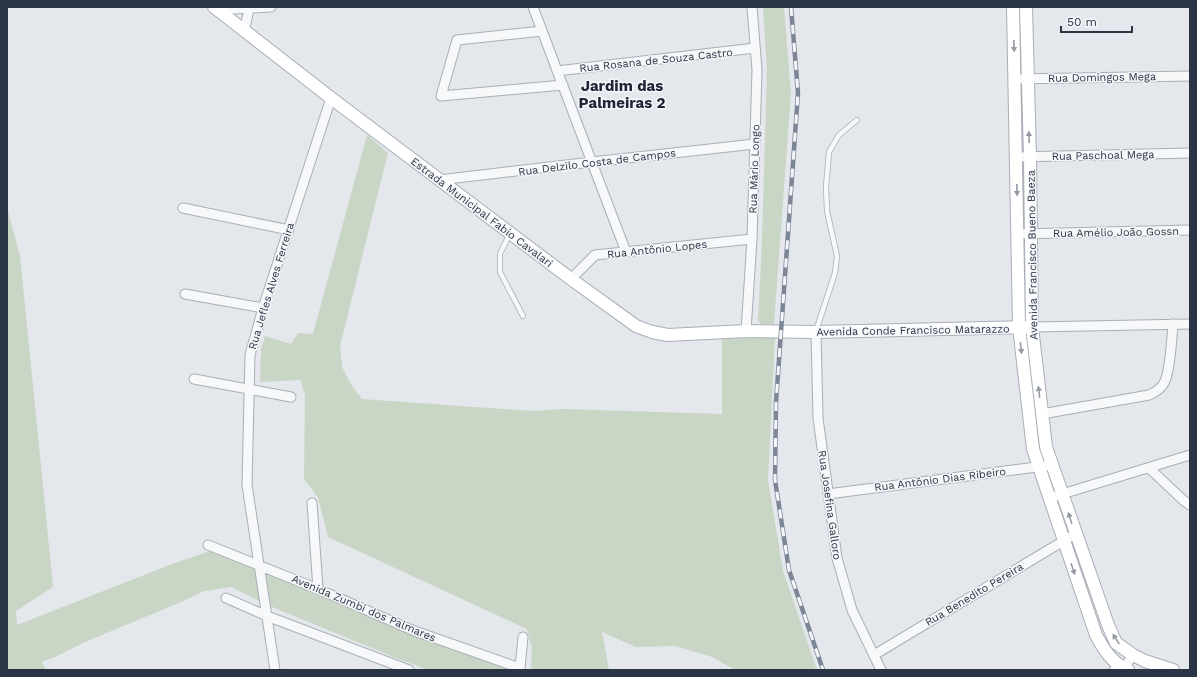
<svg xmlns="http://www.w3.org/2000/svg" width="1197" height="677" viewBox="0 0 1197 677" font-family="'Work Sans',sans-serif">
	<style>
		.green { fill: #c9d6c5 }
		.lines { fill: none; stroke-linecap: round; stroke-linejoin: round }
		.lane-casing { stroke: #a9aeb7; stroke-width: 6 }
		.street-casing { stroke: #a9aeb7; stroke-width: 11 }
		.secondary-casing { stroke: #a9aeb7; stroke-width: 14 }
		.lane { stroke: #f7f8fa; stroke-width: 4.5 }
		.street { stroke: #f7f8fa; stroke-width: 9 }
		.secondary { stroke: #fff; stroke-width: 12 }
		.rail-casing { stroke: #7d8696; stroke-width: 4.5 }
		.rail { stroke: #f4f6f9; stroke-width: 3; stroke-dasharray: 9; stroke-linecap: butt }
		.oneway { fill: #959aa2 }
		.labels { text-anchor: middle; stroke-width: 3; stroke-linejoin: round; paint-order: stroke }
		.street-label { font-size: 11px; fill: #2b3445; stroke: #f4f6f9 }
		.district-label { font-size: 15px; font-weight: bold; fill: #1d2536; stroke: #f4f6f9 }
	</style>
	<rect width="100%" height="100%" fill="#e4e7ec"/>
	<path class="green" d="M763,7h21l7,86 -17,231h-13l-3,-3 4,-81 5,-170z
		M367,135l21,18 -48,193 2,21 10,19 10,13 170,12 32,-2 158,5v-75l53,-2 -7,143 15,91 34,99h-82l-23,-13 -37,-11 -39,1 -34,-15 7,38h-78l1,-22 -5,-19 -199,-92 -10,-39 -14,-19 1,-84 -5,-15 -40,2 1,-33 4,-13 26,8 7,-11 15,1z
		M7,207l13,49 33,331 -37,24 1,14 155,-61 38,-13 50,19 181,75 74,25h-87l-37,-14 -126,-52 -34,-17 -27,4 -23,11 -96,40 -28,14 -15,6 4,8h-39z"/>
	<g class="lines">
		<g class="lane-casing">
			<path id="lane" d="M510,233l-10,21v18l23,44
				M816,331l19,-58 2,-17 -10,-45 -1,-24 3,-35 10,-17 18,-15"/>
		</g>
		<g class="street-casing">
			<path id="street" d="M533,7l93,245
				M217,10l54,-3
				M542,31l-85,9 -16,56 122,-11
				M244,32l5,-23
				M557,71l198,-23
				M1015,79l175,-3
				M1016,157l174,-4
				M439,180l153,-18 163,-18
				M183,208l106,22
				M1018,234l172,-4
				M571,279l24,-24 157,-16
				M185,294l78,14
				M1032,327l158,-3
				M746,331l6,-92 5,-169 -5,-63
				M816,332l2,86 19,140 15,52 29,60
				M194,379l97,18
				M1042,414l107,-19c7,-3 13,-7 16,-14 5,-11 7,-43 8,-57
				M1149,468l34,32 7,5
				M828,494l224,-29
				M1049,498l141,-43
				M312,503l6,86
				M208,545l110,44 94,41 108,38 3,-31
				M226,598l41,18 142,54
				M874,655l201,-121
				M275,670l-28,-185 3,-130 13,-47 68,-210
				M1114,670l10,-2 9,-13"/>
		</g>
		<g class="secondary-casing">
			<path id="secondary" d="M214,7l117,91 240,181 65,47 16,6 16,3 78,-4 70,1 216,-5
				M1013,7l6,320 14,122 63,186c8,15 16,28 32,35
				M1026,7l4,150 2,170 14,120 62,178 8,18 17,12 12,6 28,9"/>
		</g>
		<use href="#lane" class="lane"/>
		<use href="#street" class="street"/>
		<use href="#secondary" class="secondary"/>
		<g class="rail-casing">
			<path id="rail" d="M791,7l7,86 -22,309 -1,78 14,90 34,100"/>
		</g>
		<use href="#rail" class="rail"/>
	</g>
	<defs><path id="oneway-solid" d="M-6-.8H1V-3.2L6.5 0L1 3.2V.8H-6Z"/></defs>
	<g class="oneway">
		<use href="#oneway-solid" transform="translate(1014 46) rotate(88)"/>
		<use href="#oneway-solid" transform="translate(1029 137) rotate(-92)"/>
		<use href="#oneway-solid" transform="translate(1017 190) rotate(89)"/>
		<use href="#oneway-solid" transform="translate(1021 348) rotate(84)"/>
		<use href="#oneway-solid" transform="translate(1039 392) rotate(-97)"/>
		<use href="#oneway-solid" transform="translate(1070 518) rotate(-108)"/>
		<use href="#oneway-solid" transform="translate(1073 569) rotate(71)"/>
		<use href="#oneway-solid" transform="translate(1116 639) rotate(-123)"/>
	</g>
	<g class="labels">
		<g class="street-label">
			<text transform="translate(656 60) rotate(-6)" y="4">Rua Rosana de Souza Castro</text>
			<text transform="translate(1102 77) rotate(-1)" y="4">Rua Domingos Mega</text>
			<text transform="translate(1103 155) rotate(-1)" y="4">Rua Paschoal Mega</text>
			<text transform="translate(597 162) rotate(-7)" y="4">Rua Delzilo Costa de Campos</text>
			<text transform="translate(754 169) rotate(-88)" y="4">Rua Mário Longo</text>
			<text transform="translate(482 212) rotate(37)" y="4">Estrada Municipal Fabio Cavalari</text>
			<text transform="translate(1116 232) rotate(-1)" y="4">Rua Amélio João Gossn</text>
			<text transform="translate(657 249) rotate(-6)" y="4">Rua Antônio Lopes</text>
			<text transform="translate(1032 255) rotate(-91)" y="4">Avenida Francisco Bueno Baeza</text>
			<text transform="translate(271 286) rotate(-73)" y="4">Rua Jefles Alves Ferreira</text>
			<text transform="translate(913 330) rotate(-1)" y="4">Avenida Conde Francisco Matarazzo</text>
			<text transform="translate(940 479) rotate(-7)" y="4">Rua Antônio Dias Ribeiro</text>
			<text transform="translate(830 505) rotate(82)" y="4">Rua Josefina Galloro</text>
			<text transform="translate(974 594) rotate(-31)" y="4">Rua Benedito Pereira</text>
			<text transform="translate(364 608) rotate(23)" y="4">Avenida Zumbi dos Palmares</text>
		</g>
		<g class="district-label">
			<text x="622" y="91">Jardim das<tspan x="622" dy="17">Palmeiras 2</tspan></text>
		</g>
	</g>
	<rect width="1197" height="677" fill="none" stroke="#2b3445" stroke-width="16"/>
	<path d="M1061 26v6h71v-6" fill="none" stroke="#2b3445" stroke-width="2"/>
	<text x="1067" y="26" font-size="12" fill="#2b3445" stroke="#f4f6f9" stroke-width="3" paint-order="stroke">50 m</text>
</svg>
